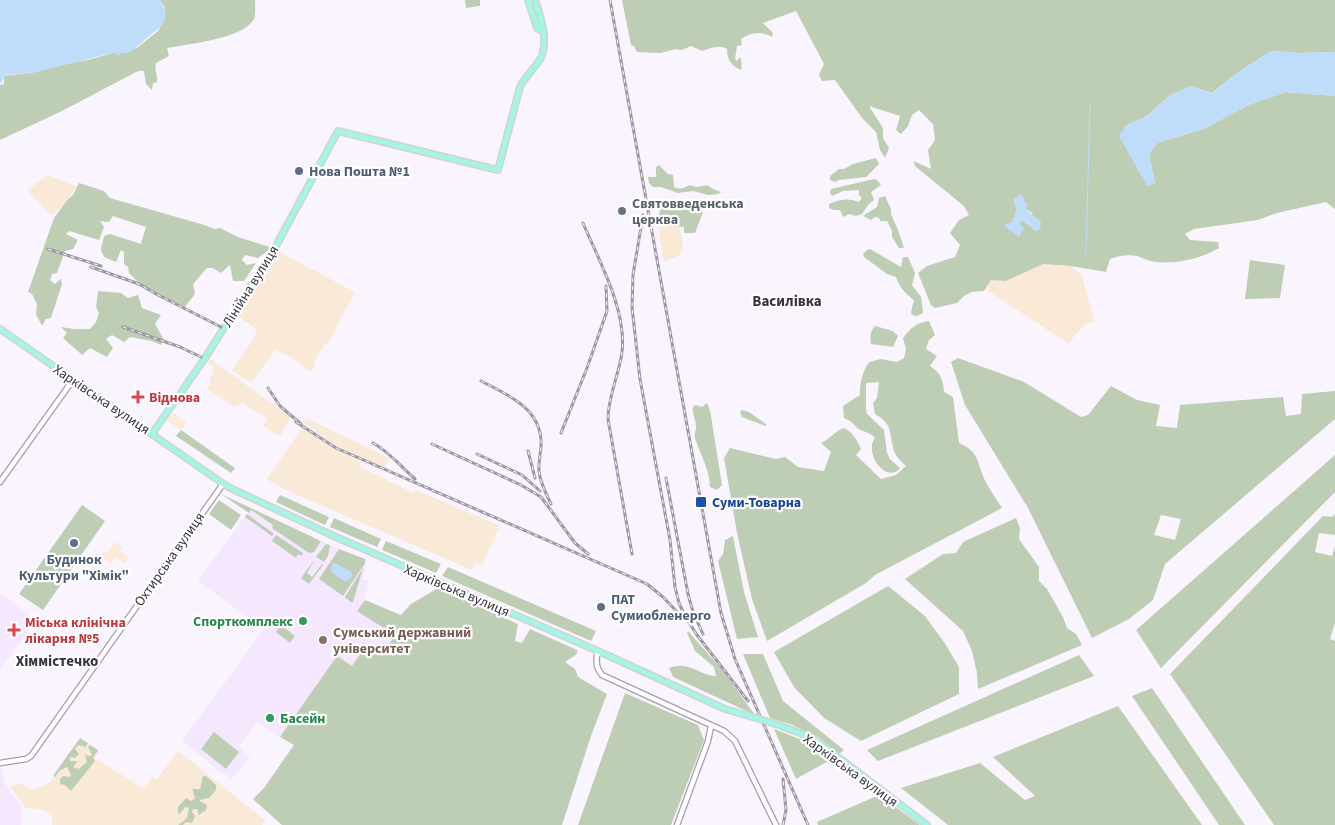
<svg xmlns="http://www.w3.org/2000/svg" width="1335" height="825" viewBox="0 0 1335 825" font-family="'Source Sans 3',sans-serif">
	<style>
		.commercial { fill: #fce9d8 }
		.industrial { fill: #f9ead7 }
		.built { fill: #f4e7fe }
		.green { fill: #beceb4; fill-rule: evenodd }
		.water { fill: #bfdcfa }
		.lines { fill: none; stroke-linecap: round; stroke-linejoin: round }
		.stream { stroke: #bfdcfa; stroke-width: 1 }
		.secondary-casing { stroke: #a89cb0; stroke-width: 7 }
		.primary-casing { stroke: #d3d2d4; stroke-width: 8 }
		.secondary { stroke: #fff; stroke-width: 4.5 }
		.primary { stroke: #a4f5e2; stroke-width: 5 }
		.rail-casing { stroke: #9c97a0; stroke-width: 3 }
		.rail { stroke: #fff; stroke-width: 1; stroke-dasharray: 4; stroke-linecap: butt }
		.primary-bridge-casing { stroke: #d3d2d4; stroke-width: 8; stroke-linecap: butt }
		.primary-bridge { stroke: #a4f5e2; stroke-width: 5 }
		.service-dot { fill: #5c6f8a; stroke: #fff; stroke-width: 2 }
		.worship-dot { fill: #6b7280; stroke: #fff; stroke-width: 2 }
		.health-dot { fill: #e0444e; stroke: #fff; stroke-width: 2 }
		.transit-dot { fill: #1a4fb4; stroke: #fff; stroke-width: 2 }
		.leisure-dot { fill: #2e9e5b; stroke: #fff; stroke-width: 2 }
		.education-dot { fill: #8d6e63; stroke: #fff; stroke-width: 2 }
		.labels { text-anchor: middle; stroke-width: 4.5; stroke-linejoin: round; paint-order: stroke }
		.service-label { font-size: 14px; font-weight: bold; fill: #4e5e75; stroke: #fff; text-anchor: start }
		.worship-label { font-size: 14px; font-weight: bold; fill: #5b616d; stroke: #fff; text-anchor: start }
		.street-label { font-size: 14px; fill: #38333c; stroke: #fff }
		.health-label { font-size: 14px; font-weight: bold; fill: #be3a42; stroke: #fff; text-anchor: start }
		.transit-label { font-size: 14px; font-weight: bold; fill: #164399; stroke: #fff; text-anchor: start }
		.leisure-label { font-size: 14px; font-weight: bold; fill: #27864d; stroke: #fff; text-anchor: end }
		.education-label { font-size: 14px; font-weight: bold; fill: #785e54; stroke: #fff; text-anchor: start }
		.neighbourhood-label { font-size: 15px; font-weight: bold; fill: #38333c; stroke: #fff }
	</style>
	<rect width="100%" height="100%" fill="#f9f4fd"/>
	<path class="commercial" d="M173,413l13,9 -5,8 -14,-9z
		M114,542l9,6 -3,3 8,6 -4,6 -9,-6 -4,6 -10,-7 3,-5 4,2z"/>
	<path class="industrial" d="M48,175l29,11 -13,19 -13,10 -24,-25z
		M658,225l22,1 3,19 -3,10 -16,7z
		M279,252l76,40 -28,53h-3l-10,17 1,2 -4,8 -23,-17 -2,1 -10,-7 -25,34 -19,-13 25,-36 -3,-7 -15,-10z
		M1043,264l28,2 11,10 12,45 -8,3 -12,12 -5,8 -81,-53 1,-7 2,-4 15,1z
		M210,359l81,58 -11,19 -17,-10 4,-8 -24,-15 -9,4 -27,-18 4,-7 -2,-2 5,-8 -3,-2 3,-3 -6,-4z
		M306,418l83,40 -4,10 -48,-21 -33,-24z
		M302,428l25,17 34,17 -1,5 54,26 2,-3 84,36 -18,39 -6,-2 -4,7 -191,-82 -14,-9z
		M81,739l18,12 -4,7 49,31 9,-12 4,2 21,-28 88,70 -4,4h-79l3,-3 6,1 2,-2 -2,-9 1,-3h4l2,6 7,-5 1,-5 -8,-4 10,-3 -6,-22 -3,13h-9l4,9 -17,12 2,4 6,-7 3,1 -2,10 -9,7h-126v-9l-10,-7 -16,-1 -16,-21 11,-4 10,6h4l14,-6z"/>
	<path class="built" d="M251,508l62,30 54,22 -4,19 6,2 -6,22 -6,8 38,23 -13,22 -30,10 -15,-9 -57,80 -23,-15 -18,25 11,11 -19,22 -49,-39 82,-112 -66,-48z
		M0,593l36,27 -36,50z
		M0,769h2l2,13 18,26 -1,17h-21z"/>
	<path class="green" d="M160,0h95c0,6 1,14 -1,19 -11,20 -66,25 -87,29l2,8 -13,7c-2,7 2,12 1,19l-4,1 -1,7 -6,-6 -2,-13h-6l-78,41 -60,28v-55l4,-1v-8l32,-4 34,-9 18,-3 28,-8 3,3 2,-2 16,-5 22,-18 6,-22z
		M465,0h15v6l-14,2z
		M622,0h713v52l-37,1 -27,-2 -34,22 -25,20 -21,-7 -22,10 -22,20 -22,10 30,58 -6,-30 8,-11 46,-14 48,-25 35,-12 49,4v113l-9,-7 -49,11 -19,7 -64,9 -9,5 5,6 28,2 1,6c-19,11 -42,16 -64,14 -6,-1 -12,-4 -18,-6 -9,-2 -19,0 -27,3l-4,13 -35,-6 -28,-2 -37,17 -15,-1 -7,11 -12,1 -8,4 -7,7 -22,5 -4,-3 -13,-32 9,-7 28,-9 5,-12 -10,-12 9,-13 10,-5 -5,-9 -49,-40 -1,-5 17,8 -3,-19 7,-10 -2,-16 -14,-14 -7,5 -4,11 -7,8 -5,-4 4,-14 -31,-10 14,22v10l6,10 -4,10 -5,-8 -4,-18 -14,-14 -27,-38 -13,1 -3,-6 5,-11 -28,-53 -33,12 10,10 -1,4c-11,-6 -20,-5 -31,2l1,6 -5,1 -2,13 2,2 3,-4c2,4 2,9 1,13 -10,-4 -14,-11 -14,-21 -9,-5 -16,-1 -25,2l-11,-5 -9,4 -6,-1 -16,4 -23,-1 -3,-6 -3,-1zM1014,202l14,2 -4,1 3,5 4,2 9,18h-6l-1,-2 -11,-8 -3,3 -11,6 1,-5 3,-1 5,-14z
		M876,158l3,6 -13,13 -27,3 -4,2 -5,-2v-4l9,-7h5l9,-5z
		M659,165l9,9 5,1 1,12c7,3 10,1 16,-2l7,2 10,-2 6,4 8,3 -3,2 -10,1 -15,-4 -15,2 -17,-6h-8l-4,-4 -1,-6h8v-10z
		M874,179l3,1 4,5 -10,7 3,8 -6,5 -6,9 -6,2 -7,-2 -6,3 -3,-7h-6l-5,-2v-4c10,-5 20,-6 30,-2l3,-4 -3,-3v-5l-16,1 -11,5 -2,-3 1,-4z
		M79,183l25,8 6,7 91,26 14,5 5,-1 18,9 32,10 -1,3 -11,8 -13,-3 -3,5 5,5 9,-2 -12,18h-11l-3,-16 -9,8 -8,-5h-6l-14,16 2,10 -11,14 -44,-24 -11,-11 -1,-6 -4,-3v-12l-3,-2 -5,12 -12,-5 -3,-7 3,-14 6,-2 31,10 5,-17 -33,-11 -4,6 -9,-1 4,6 -5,13 -30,-9 -3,3 12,6 -5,9 -8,2 -8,22 -5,1 -2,6 5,4 6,-5 1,5 -11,34 -5,1 -4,7 -6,-12 1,-10 -5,-10 -4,-2 26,-74 14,-19 5,-4z
		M885,196l6,13v5l7,16 6,18h-5l-7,-11v-6l-5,-10h-7l-1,-3 -4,-1 -4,3 -8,-4 14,-9 2,-9z
		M667,205l36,7 -8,21h-11v-6l-26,-2 2,-17z
		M870,249l31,18 2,-10h5l7,16 -3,12 9,12 2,16 -6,3 -5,-1 -1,-3 3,-12c-8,-6 -15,-13 -18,-23l-9,-3 -23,-17 -1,-3 4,-4z
		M1250,260l35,5 -5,33 -35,1z
		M98,291l23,2 7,5 10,-3 4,13 19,7 -6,9 9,16 -3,5 -9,-4 -22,-4 -6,5 -12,-7 -6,4 7,9 -6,9 -17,-9 -8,7 -19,-17 4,-5 -6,-6 13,2h16l6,-7 3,-9 -3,-6z
		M929,321l6,14 -6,5 -3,9 11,7 -7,10c11,7 13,14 14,26l9,5 6,46c23,10 17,22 28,41 4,8 10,16 15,24l-127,67 -9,8 -99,58 -15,-42 -15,-66 -13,-75 6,-10 46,11 9,-2 13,10 26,4 7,-19 -10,-9c9,-4 14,-12 23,-15 9,4 13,12 17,21l-5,6 25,24 15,-4 10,-9c-4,-4 -9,-8 -11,-13 -7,-18 0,-28 -20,-39l-2,-11 4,-5 2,-16 -13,1v27l1,4 17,16 3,23 3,6 10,9c-13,17 -37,-15 -25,-30 -5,-6 -12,-6 -18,-10 -4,-5 -6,-7 -13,-10l-1,-12 17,-11c0,-13 2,-22 9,-33l12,-3 16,3 7,-4 2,-9 -3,-11c8,-11 14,-15 26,-17z
		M875,326l18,5 5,5 -5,11 -22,-3c-1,-8 -1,-12 4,-18z
		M958,358l66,24 57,35 7,-2 23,-29 26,14 23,5 -4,21 21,2 3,-23 103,-8 3,19 15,-2 1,-20 33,-3v28l-170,145 -12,36 -24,19 -37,19 -64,-130 -63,-103 -14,-43zM1161,515l20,4 -6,21 -21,-5z
		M707,403l3,7 12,75 -5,5 -7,-3c0,-17 -10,-33 -15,-49 -1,-4 1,-7 1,-11 0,-7 -4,-13 -3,-20l2,-2 7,2z
		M742,410l7,2 18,13 -2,1 -23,-9 -2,-5z
		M181,430l54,38 -4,5 -55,-37z
		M1335,455v37l-174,176 -25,-38z
		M221,494l100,47 -7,11 -5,1 -37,-25 1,-3 -22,-15 -2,3z
		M280,495l49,22 -4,8 -49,-23z
		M219,500l22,15 -10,15 -22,-16z
		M82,505l23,16 -62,89 -24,-16z
		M247,514l27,20 -2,2 -27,-19z
		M1335,514v21l-16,-2 -4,19 17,4 3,-10v77l-5,16 5,2v184h-61l-104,-151 153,-158 9,1z
		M334,518l47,21 -4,8 -47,-20z
		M1016,518l4,10 -1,11 20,28v14l8,8 16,28 4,11 9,6 6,11 -104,44 -1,-16 -5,-22 -9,-20 -58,-52 38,-25 13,-1 7,-11z
		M276,535l27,18 -2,3 -3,-2 -2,4 -24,-17z
		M733,536l11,56 14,45 -21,2 -19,-78 5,-7 2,-14z
		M386,541l55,23 -5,9 -54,-23z
		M326,544l4,1 -2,11 -4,6 -8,-5z
		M339,549l26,10v4l-22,33 -24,-17z
		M315,559l-8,14 5,4 10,-13 1,1 -14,19 -8,-6z
		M448,567l148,64 -5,10 -149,-65z
		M363,568l-9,31 -2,4 -7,-6z
		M888,586l37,30 21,29 13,22v27l-98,47 -37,-23 -30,-31 -20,-35z
		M438,588l80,36 -3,17 7,2 8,-14 47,21v4l-12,8 10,7 3,8 29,17 -16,42 -29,89h-280l-29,-26 11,-11 30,-43 -14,-8 57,-81 15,10 14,-20 16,10 13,-21 -38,-24 8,-11 36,15 10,-11z
		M281,625l14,11 -5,7 -14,-11z
		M688,631l35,40 32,44 -82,-38 -4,-9c20,-8 29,7 47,8l-2,-9 -19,-16 -8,-18z
		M743,654h20l20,47 61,49 -5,4 -19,-16 -30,-14 -20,-6z
		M1079,655l15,21 -216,85 -11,-11z
		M1152,688l93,137h-26l-87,-129z
		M625,693l73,32 6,15 -33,85h-93z
		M1118,706l84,119h-254l-47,-37 79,-25 45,37 10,-4 -42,-39z
		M774,729c21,8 41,15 58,30l-36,20z
		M214,732l25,20 -13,17 -25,-20z
		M80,738l8,5 -3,4 -7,-2 -3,4 4,5 -4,4 -5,-1v4h8l-5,6 5,2 9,-7 -2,-8 3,2 4,-1 -4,-8 2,-2 8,5 -5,8 2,3 -24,30 -6,-6 -5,-1v-5l3,-3 6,1 2,-2 -4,-8 -8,4 -4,6 -2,-1z
		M203,776h3l10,9v5l-7,8 -9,2v1l7,4 -1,5 -7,5 -2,-6h-4l-1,3 3,4 -3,7 -6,-1 -3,3h-5l9,-7 2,-10 -4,-1 -5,7 -2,-1v-6l8,-9 5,3 4,-3 -3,-9h8z
		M879,795l41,30h-102l-1,-3z"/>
	<path class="water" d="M0,0h160c12,21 3,24 -12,37 -6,5 -12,11 -19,16h-8l-4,3 -2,-4c-27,7 -53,14 -80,20 -11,2 -21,1 -31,4l-2,7h-2z
		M1271,51l27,2 37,-1v44l-49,-4 -35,12 -48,25 -46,14 -8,11 6,30 -8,2 -28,-50 6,-10 22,-10 22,-20 22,-10 22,7 24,-20z
		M1021,194l7,13 -3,-1 2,4 14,12 -1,8 -6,1 -1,-3 -4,-2 -2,-3 -6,-3 -2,3 5,5 -5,9 -11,-8 -4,-5 8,-1 5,-14 -4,-9 2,-3h2z
		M335,563l17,9v5l-5,4h-3l-13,-9 1,-8z"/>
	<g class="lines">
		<path class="stream" d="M1086,254l4,-150"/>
		<g class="secondary-casing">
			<path id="secondary" d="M0,482l73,-102
				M598,651c-3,10 -2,17 4,24l122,56 11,10 41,84
				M0,763l26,-4 5,-3 192,-272
				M677,825l31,-84 3,-15"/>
		</g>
		<g class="primary-casing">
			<path id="primary" d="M528,0l9,28 5,3
				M0,329l228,158 108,50 262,114 127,58 24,7
				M152,434l53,-76 72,-114 61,-113 160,39 22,-83c5,-10 13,-17 19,-26 11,-16 2,-44 -4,-61
				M776,724l26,10 15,7 110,84"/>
		</g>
		<use href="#secondary" class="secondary"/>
		<use href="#primary" class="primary"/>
		<g class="rail-casing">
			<path id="rail" d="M610,0l111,613 14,46 73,166
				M643,215l-10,60 -1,32 8,72 30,161 5,47 4,16 7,15 11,17 51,66
				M583,223c16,38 44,87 39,129 -3,23 -14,44 -14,67l24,135
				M48,249l53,17
				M91,267l48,17 19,11 63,32
				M123,327l57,20 21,10
				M481,381c25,13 58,26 60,59 1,10 -3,21 -2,31 1,11 7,23 12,33
				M268,388l12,18 21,18
				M296,422l40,26 311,136 16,13 18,19
				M561,433l26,-65 20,-57 -1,-25
				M373,443c18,10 27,23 42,36
				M432,444l89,41 20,12 34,46 13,11
				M528,451l7,27
				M477,454l45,21 18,16
				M666,478l22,116 5,18 10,22
				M783,825l3,-15 -3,-31"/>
		</g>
		<use href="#rail" class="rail"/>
		<g class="primary-bridge-casing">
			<path id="primary-bridge" d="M749,716l27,8"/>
		</g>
		<use href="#primary-bridge" class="primary-bridge"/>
	</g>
	<g class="service-dot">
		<circle cx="299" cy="171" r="5"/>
		<circle cx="74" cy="543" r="5"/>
		<circle cx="601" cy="607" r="5"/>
	</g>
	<circle class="worship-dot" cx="622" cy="211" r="5"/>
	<g class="health-dot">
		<path d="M135.5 389.5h5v5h5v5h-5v5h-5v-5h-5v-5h5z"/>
		<path d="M11.5 622.5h5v5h5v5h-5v5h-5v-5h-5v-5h5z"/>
	</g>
	<rect class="transit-dot" x="695" y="496" width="12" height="12" rx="2.5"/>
	<g class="leisure-dot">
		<circle cx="303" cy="621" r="5"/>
		<circle cx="270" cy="718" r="5"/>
	</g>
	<circle class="education-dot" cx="323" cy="640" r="5"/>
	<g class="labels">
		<g class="service-label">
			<text x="309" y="176">Нова Пошта №1</text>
			<text x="74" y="564" text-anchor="middle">Будинок<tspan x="74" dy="16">Культури "Хімік"</tspan></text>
			<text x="611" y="604">ПАТ<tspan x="611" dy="16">Сумиобленерго</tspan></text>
		</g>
		<g class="worship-label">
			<text x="632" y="208">Святовведенська<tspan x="632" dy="16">церква</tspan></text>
		</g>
		<g class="street-label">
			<text transform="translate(250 286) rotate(-58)" y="5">Лінійна вулиця</text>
			<text transform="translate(102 399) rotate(34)" y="5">Харківська вулиця</text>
			<text transform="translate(169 559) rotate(-55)" y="5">Охтирська вулиця</text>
			<text transform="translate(457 590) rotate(23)" y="5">Харківська вулиця</text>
			<text transform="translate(851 770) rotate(36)" y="5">Харківська вулиця</text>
		</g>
		<g class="health-label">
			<text x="149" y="402">Віднова</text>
			<text x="25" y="627">Міська клінічна<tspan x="25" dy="16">лікарня №5</tspan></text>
		</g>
		<g class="transit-label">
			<text x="712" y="507">Суми-Товарна</text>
		</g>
		<g class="leisure-label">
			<text x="293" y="626">Спорткомплекс</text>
			<text x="280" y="723" text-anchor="start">Басейн</text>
		</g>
		<g class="education-label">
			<text x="333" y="637">Сумський державний<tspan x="333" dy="16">університет</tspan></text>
		</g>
		<g class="neighbourhood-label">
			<text x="787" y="306">Василівка</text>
			<text x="57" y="666">Хіммістечко</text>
		</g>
	</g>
</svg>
